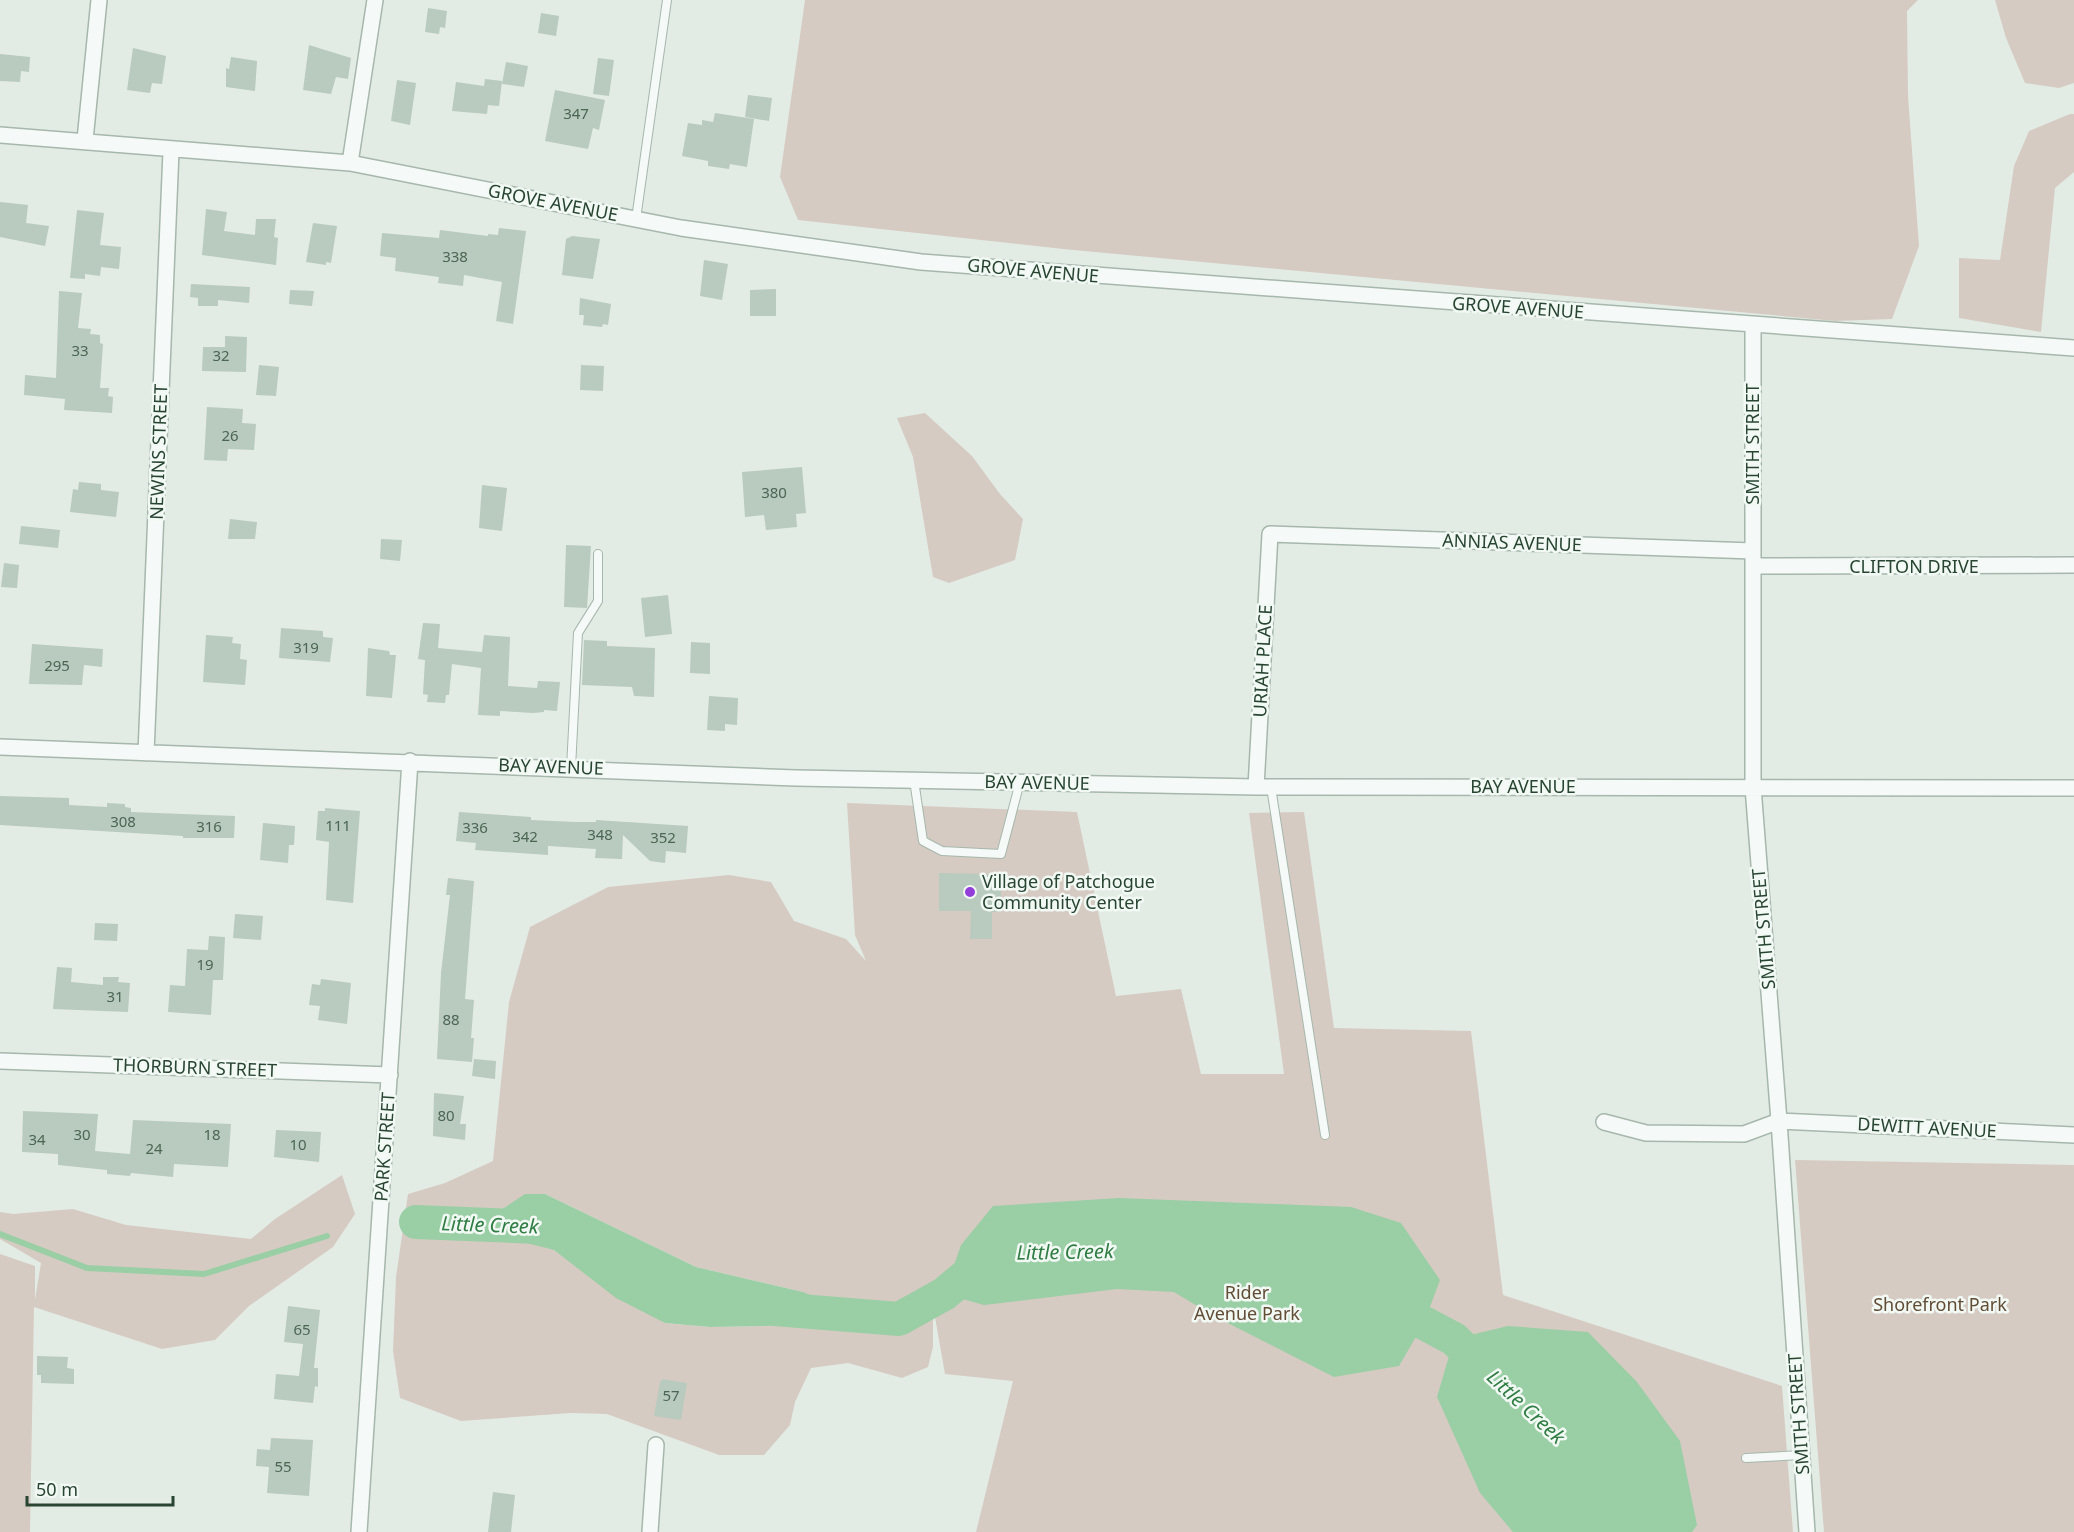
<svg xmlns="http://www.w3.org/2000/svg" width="2074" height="1532" viewBox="0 0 2074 1532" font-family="'Noto Sans',sans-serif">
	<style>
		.green { fill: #d6cbc2; fill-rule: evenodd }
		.water { fill: #9acea5 }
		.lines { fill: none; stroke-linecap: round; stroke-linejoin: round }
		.stream { stroke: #9acea5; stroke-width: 6 }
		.river { stroke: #9acea5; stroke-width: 34 }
		.building { fill: #b9cabe }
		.lane-casing { stroke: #a6b7ac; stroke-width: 10 }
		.street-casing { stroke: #a6b7ac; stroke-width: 18 }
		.lane { stroke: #f5f9f7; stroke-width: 8 }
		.street { stroke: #f5f9f7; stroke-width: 15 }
		.poi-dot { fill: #933ed9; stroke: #f2f9f4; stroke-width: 2 }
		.labels { text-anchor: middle; stroke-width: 5; stroke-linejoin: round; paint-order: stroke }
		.number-label { font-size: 15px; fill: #4c6655 }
		.street-label { font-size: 18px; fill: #284532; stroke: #f2f9f4 }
		.poi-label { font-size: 18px; fill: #284532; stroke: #f2f9f4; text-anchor: start }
		.park-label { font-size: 18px; fill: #624c34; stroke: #f2f9f4 }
		.water-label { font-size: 20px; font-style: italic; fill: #2f7d42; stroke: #f2f9f4 }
	</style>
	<rect width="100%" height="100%" fill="#e2ece5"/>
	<path class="green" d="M805,0h1113l-11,11 1,85 11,150 -27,73 -57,2 -772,-72 -265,-29 -18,-43z
		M1995,0h79v83l-15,5 -34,-5 -19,-45z
		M2070,114h4v58l-19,16 -14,144 -82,-14v-60l41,2 14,-94 15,-35z
		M925,413l47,43 28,38 23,25 -8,41 -66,23 -16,-6 -20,-120 -16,-39z
		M847,803l230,9 39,184 65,-7 20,85h83l-35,-261 55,-1 30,216 137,3 32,264 279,91 11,146h-817l37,-151 -68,-7 -12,-68v41l-5,20 -26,11 -54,-15 -37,5 -16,34 -5,23 -26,30h-45l-112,-41 -36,-1 -110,8 -61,-23 -7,-47 3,-74 12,-83 37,-11 48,-22 16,-159 21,-75 78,-40 121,-12 42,7 23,39 52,18 20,22 -11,-26zM545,1194l151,73 107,25 7,33 -100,2 -45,-4 -80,-50 -31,-23z
		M1795,1160l279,5v367h-250z
		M342,1175l13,39 -22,33 -84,59 -34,34 -53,9 -128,-42 -4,225h-30v-278l35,12v34l6,-37 -41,-24v-27l13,2 60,-5 53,16 125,14 24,-20z"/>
	<path class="water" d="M525,1194h20l151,73 107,25 27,12 -20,21 -100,2 -45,-4 -49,-25 -62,-48 -62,-16v-18z
		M1119,1198l232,9 50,16 39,57 -16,43 -25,43 -65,11 -122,-62 -38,-23 -57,-3 -133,16 -40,-11 17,-49 32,-39z
		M1508,1326l80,6 49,50 43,59 17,84 -5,7h-179l-33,-39 -43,-96 17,-58z"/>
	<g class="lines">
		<path class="stream" d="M0,1234l87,34 117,6 123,-38"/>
		<path class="river" d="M416,1222l123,5
			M1380,1308l44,15 30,16 33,32
			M775,1309l124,10 45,-25 36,-30"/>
	</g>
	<path class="building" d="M428,8l19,3 -2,17 -5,-1 -1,7 -14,-2z
		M541,13l18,3 -3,20 -18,-3z
		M309,45l42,13 -3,21 -12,-2 -5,17 -28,-4z
		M133,48l33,8 -4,28 -10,-1 -2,10 -23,-3z
		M0,54l30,3 -1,15 -8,-1 -1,11 -20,-1z
		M231,57l26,4 -2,30 -29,-4v-19l3,1z
		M598,58l16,2 -5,36 -16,-2z
		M506,62l22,4 -4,21 -22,-3z
		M485,79l17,2 -3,25 -11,-1 -1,9 -35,-3 4,-29 28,4z
		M397,80l19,3 -6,42 -19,-4z
		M555,90l50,10 -6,30 -6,-2 -5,21 -43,-8z
		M748,95l24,3 -3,23 -24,-4z
		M715,113l39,6 -7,48 -17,-3 -1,5 -21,-3v-5l-26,-5 6,-33 14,2v-5l11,2z
		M0,202l28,3 -2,18 23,3 -4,20 -45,-9z
		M206,209l21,3 -3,19 31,4 1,-16h20l-2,18 4,1 -2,27 -74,-10z
		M77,210l27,3 -4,32 21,2 -2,22 -18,-2 -1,9 -15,-2v5l-15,-1z
		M313,223l24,3 -6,37 -5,-1v3l-20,-3z
		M499,228l27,3 -13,93 -17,-3 6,-39 -38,-7 -1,11 -25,-3 1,-6 -44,-6 1,-13 -16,-2 2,-23 57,5 1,-8 48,6v-2l10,1z
		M572,236l28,3 -7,40 -31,-4 4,-36z
		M704,260l24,4 -6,36 -22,-4z
		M191,284l59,3 -1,16 -31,-3v6h-20v-8l-8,-1z
		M776,289v27h-26v-26z
		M290,290l24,1 -2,15 -23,-2z
		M59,291l23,2 -4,35 13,1 -1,5 10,1v8l3,1 -3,44h9l-1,8 5,1 -1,16 -48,-3 1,-11 -41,-4 1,-20 31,3z
		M580,298l31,6 -3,21 -5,-1 -1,3 -19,-2 1,-10h-5z
		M225,336l22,1 -1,35 -44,-1 1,-24h22z
		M259,365l20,2 -3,29 -20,-1z
		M581,365l23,1 -1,25 -23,-1z
		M207,407l36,2 -1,14 14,1 -2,26 -26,-1 -1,12 -23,-1z
		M802,467l4,46 -10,1 1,13 -31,3 -2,-15 -19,2 -3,-45z
		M79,482l22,2v6l18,2 -3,25 -46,-5 3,-23 5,1z
		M482,485l25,3 -5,43 -23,-3z
		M230,519l27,3 -2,17h-27z
		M21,526l39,4 -2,18 -39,-4z
		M381,539l21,1 -2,21 -20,-2z
		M566,545l25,1 -4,62 -23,-1z
		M4,563l15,2 -2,23 -16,-1z
		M668,595l4,39 -27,3 -4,-39z
		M423,623l17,1 -2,24 44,4 2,-17 26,2 -2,49 29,2 1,-7 22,1 -3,29 -13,-1v2l-11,1 -33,-2v5l-22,-1 3,-47 -29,-4 -3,31h-3l-1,8 -18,-1 1,-7 -5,-1 2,-34 -7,-1z
		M281,628l42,3v6l10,1 -3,24 -51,-4z
		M206,635l27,2 -1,6 9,1 -1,15 7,1 -2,25 -42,-3z
		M584,640l23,1v5l48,2 -1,49 -20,-1 -2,-9 -50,-2z
		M691,642l19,1v31l-20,-1z
		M32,644l71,5 -1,18 -18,-2 -2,20 -53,-1z
		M368,648l21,3 1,4h6l-4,43 -26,-2z
		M709,696l29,2 -1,27 -12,-1v7l-18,-1z
		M0,796l69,2v7l38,2v-4l18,1v3l6,1v4l104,4 -1,22h-51v-2l-183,-11z
		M325,808l35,3 -7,92 -27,-3 3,-58 -13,-2 2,-29h7z
		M459,812l72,5v3l45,2h20v-2l92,6 -2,27 -20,-2 -1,12 -15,-2 -27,-26 -1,24 -27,-1 1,-9 -48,-3v9l-73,-5 1,-7 -20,-2z
		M263,823l32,3 -1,19h-5l-1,18 -28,-3z
		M939,873l62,1v38h-9v27h-22l1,-28h-32z
		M448,878l26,3 -9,118 9,1 -3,38h3l-2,24 -35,-3 4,-86 9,-78h-4z
		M235,914l28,2 -2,24 -28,-2z
		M95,923l23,1 -1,17 -23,-1z
		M209,936l16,1 -2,43h-10l-2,35 -43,-3 2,-27 15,1 2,-37 21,1z
		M57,967l15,1 -1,14 32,3v-8h16l-1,5 12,1 -2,29 -75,-3z
		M321,979l30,4 -4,41 -29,-4 2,-14 -11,-1 3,-21 8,1z
		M474,1059l22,2 -1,18 -23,-3z
		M434,1093l30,3 -4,28h6l-1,16 -32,-4z
		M23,1111l75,3 -3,37 35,3 3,-34 98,4 -3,43 -54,-3 -1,13 -42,-4 -1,3 -23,-2v-4l-49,-5v-11l-36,-2z
		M276,1130l45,2 -2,30 -45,-5z
		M288,1306l32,4 -6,58h4v19l-3,-1 -2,17 -39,-4 2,-25 23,2 4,-32 -19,-2z
		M37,1356l31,1 -1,11 7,1v15l-33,-1v-8h-4z
		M663,1379l24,4 -6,37 -27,-4 6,-34z
		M271,1438l42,2 -4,56 -42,-3 2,-26 -13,-1 1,-17 13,1z
		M493,1492l22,3 -4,37h-23z"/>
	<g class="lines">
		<g class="lane-casing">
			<path id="lane" d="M636,219l31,-219
				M571,768l7,-135 20,-32v-47
				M914,780l9,61 19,10 59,3 19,-72
				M1271,787l54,348
				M1746,1458l55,-3"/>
		</g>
		<g class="street-casing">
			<path id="street" d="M0,135l350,28 331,65 240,34 1153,86
				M85,140l14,-140
				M350,163l25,-163
				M1753,325v462l26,334 28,411
				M1754,566l320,-1
				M0,747l796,31 460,9 818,1
				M146,753l25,-602
				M1256,787l14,-253 483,17
				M0,1061l390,14
				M1604,1122l42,11 98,1 35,-13 295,14
				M359,1532l51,-771
				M650,1532l6,-87"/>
		</g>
		<use href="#lane" class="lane"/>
		<use href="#street" class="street"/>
	</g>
	<circle class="poi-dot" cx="970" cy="892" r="6"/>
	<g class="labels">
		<g class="number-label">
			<text x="576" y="119">347</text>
			<text x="455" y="262">338</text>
			<text x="80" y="356">33</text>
			<text x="221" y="361">32</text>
			<text x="230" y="441">26</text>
			<text x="774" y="498">380</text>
			<text x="306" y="653">319</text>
			<text x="57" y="671">295</text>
			<text x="123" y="827">308</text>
			<text x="338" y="831">111</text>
			<text x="209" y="832">316</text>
			<text x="475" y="833">336</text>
			<text x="600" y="840">348</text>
			<text x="525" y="842">342</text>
			<text x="663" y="843">352</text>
			<text x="205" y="970">19</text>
			<text x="115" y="1002">31</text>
			<text x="451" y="1025">88</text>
			<text x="446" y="1121">80</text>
			<text x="82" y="1140">30</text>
			<text x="212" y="1140">18</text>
			<text x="37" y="1145">34</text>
			<text x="298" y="1150">10</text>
			<text x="154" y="1154">24</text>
			<text x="302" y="1335">65</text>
			<text x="671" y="1401">57</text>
			<text x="283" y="1472">55</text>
		</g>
		<g class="street-label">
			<text transform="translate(553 203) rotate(11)" y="6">GROVE AVENUE</text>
			<text transform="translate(1033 271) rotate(5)" y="6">GROVE AVENUE</text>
			<text transform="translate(1518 308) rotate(4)" y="6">GROVE AVENUE</text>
			<text transform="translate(1753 444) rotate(-90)" y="6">SMITH STREET</text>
			<text transform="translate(159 452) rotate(-88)" y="6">NEWINS STREET</text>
			<text transform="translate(1512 543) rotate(2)" y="6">ANNIAS AVENUE</text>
			<text x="1914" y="573">CLIFTON DRIVE</text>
			<text transform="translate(1263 661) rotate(-87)" y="6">URIAH PLACE</text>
			<text transform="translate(551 767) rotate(2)" y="6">BAY AVENUE</text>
			<text transform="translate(1037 783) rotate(1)" y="6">BAY AVENUE</text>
			<text x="1523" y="793">BAY AVENUE</text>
			<text transform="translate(1764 929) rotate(-95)" y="6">SMITH STREET</text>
			<text transform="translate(195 1068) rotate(2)" y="6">THORBURN STREET</text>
			<text transform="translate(1927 1128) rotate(3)" y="6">DEWITT AVENUE</text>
			<text transform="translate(385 1147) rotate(-86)" y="6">PARK STREET</text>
			<text transform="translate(1799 1414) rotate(-94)" y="6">SMITH STREET</text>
		</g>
		<g class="poi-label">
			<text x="982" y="888">Village of Patchogue<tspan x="982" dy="21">Community Center</tspan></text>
		</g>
		<g class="park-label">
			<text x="1247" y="1299">Rider<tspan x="1247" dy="21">Avenue Park</tspan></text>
			<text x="1940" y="1311">Shorefront Park</text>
		</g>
		<g class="water-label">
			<text transform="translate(490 1225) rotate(2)" y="7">Little Creek</text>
			<text transform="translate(1065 1252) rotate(-1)" y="7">Little Creek</text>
			<text transform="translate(1526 1407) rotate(43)" y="7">Little Creek</text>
		</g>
	</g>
	<path d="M27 1496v9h146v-9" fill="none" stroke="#284532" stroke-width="3"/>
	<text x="36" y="1496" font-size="18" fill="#284532" stroke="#f2f9f4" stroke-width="4.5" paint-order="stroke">50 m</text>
</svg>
